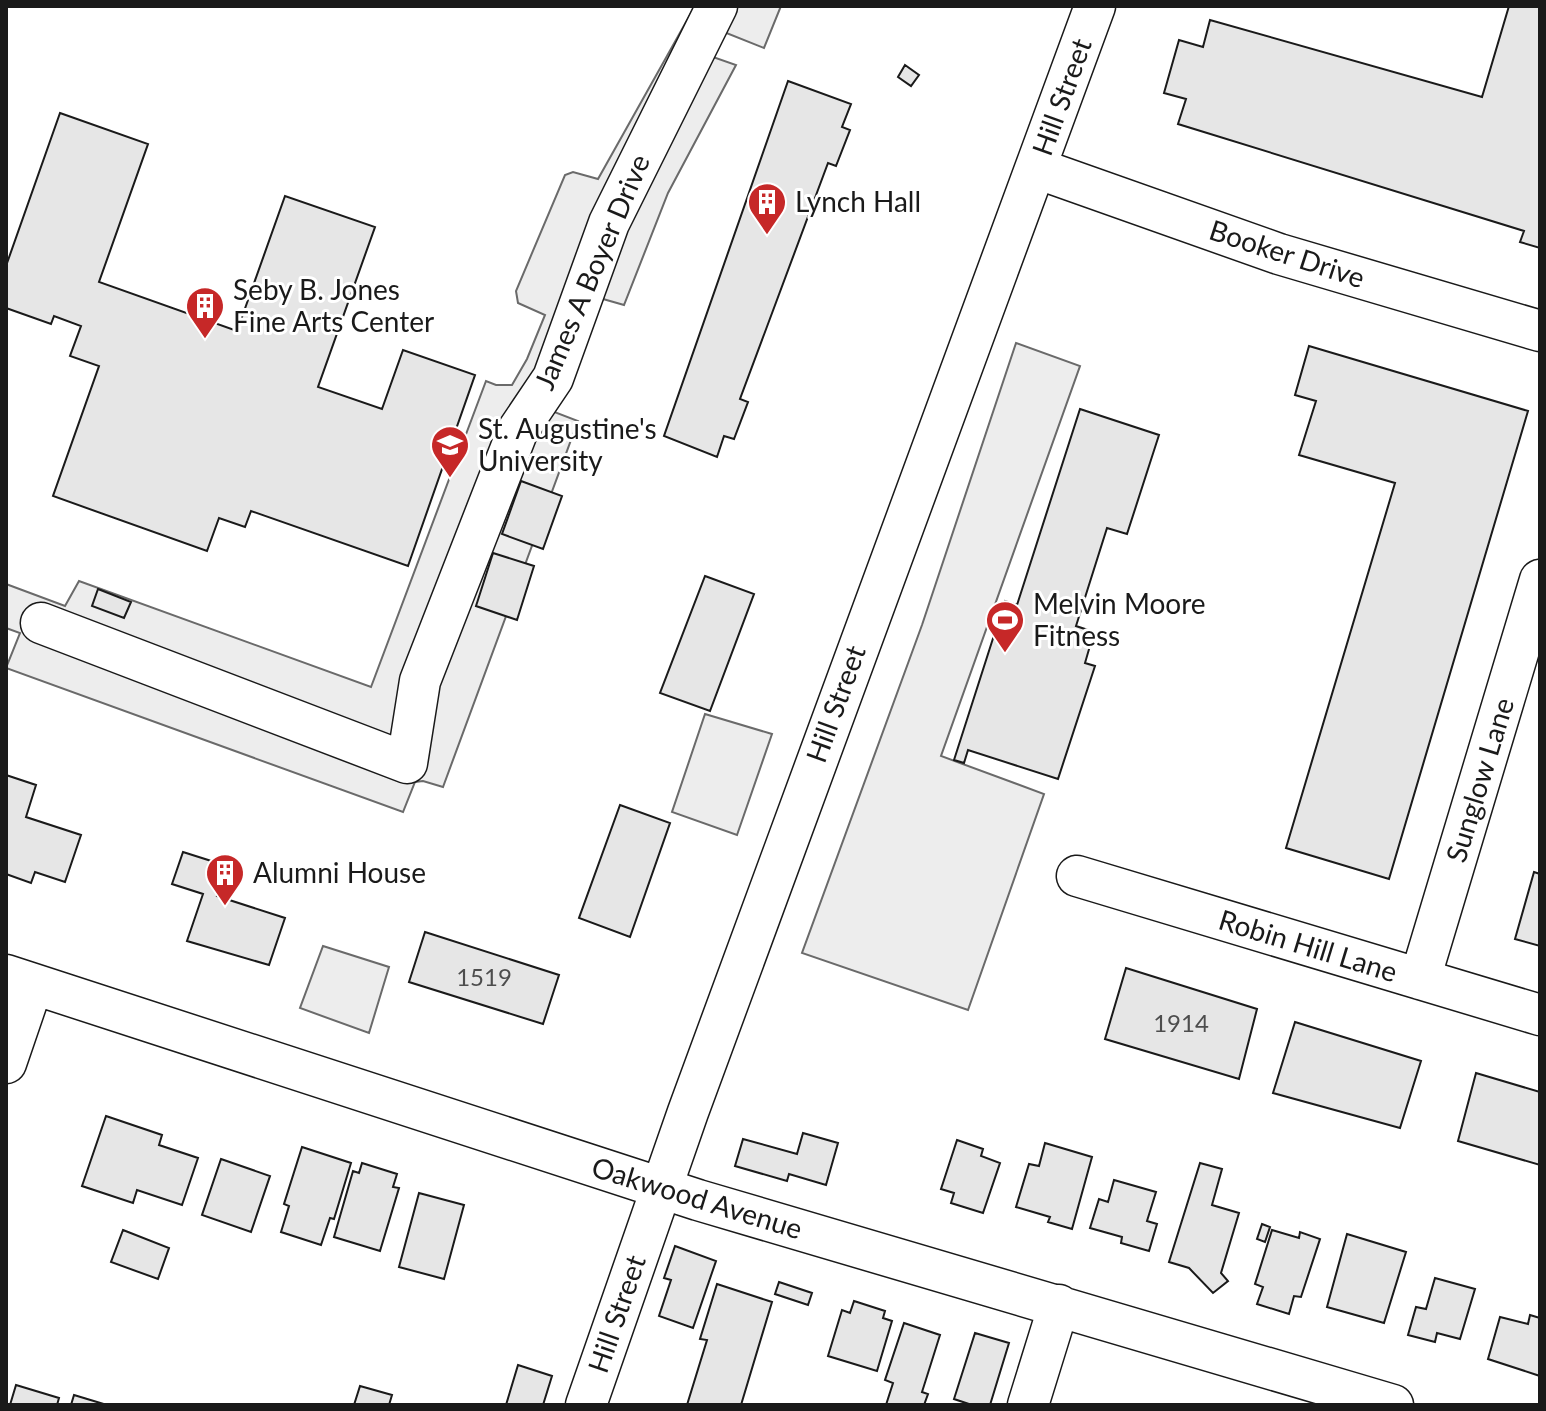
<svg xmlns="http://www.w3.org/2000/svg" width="1546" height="1411" viewBox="0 0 1546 1411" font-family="Lato,sans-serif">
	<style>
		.parking { fill: #ededed; stroke: #6a6a6a; stroke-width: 2 }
		.building { fill: #e6e6e6; stroke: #1a1a1a; stroke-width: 2 }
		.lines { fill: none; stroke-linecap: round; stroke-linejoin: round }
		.minor-casing { stroke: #1a1a1a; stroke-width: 43 }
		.minor { stroke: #fff; stroke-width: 40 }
		.labels { text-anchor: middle; stroke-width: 6; stroke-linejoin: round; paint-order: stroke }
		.number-label { font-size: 24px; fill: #4d4d4d }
		.street-label { font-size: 28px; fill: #1a1a1a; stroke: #fff }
		.poi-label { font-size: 28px; fill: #1a1a1a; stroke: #fff; text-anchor: start }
	</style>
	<rect width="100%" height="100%" fill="#fff"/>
	<path class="parking" d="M695,6h86l-17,42 -40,-16 -14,24 26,9 -68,128 -44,112 -28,-8 -47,113 29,11 -135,366 -20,-6 -8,1 -12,30 -397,-144 14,-35 -14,-5v-44l59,22 14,-25 292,106 115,-306 10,4h16l15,-26 18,-44 -27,-12 -2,-12 49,-116 8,-3 25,7z
		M1016,343l64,23 -139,390 103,38 -76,216 -166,-57 120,-328z
		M705,714l67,20 -35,101 -65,-23z
		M323,946l66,21 -20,66 -69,-25z"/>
	<path class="building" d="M1509,6h31v242l-20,-6 4,-11 -346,-107 8,-25 -22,-6 15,-53 24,7 7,-27 272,77z
		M905,65l14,10 -8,11 -13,-9z
		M788,81l63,23 -9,23 8,3 -14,36 -8,-3 -88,236 8,3 -14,37 -10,-3 -7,21 -53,-21z
		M60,113l88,31 -49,138 138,49 48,-135 90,31 -57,160 64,22 21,-59 72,25 -67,191 -157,-55 -6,16 -26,-9 -12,33 -154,-55 46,-130 -29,-10 11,-30 -27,-10 -3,8 -45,-16v-42z
		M1309,346l219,65 -139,468 -103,-31 109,-365 -96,-28 17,-54 -21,-6z
		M1080,409l79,26 -32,99 -20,-6 -31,98 18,6 -9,31 10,3 -37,113 -90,-29 -4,13 -10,-3 51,-159 12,4z
		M521,481l41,15 -19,53 -41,-15z
		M493,553l41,13 -17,54 -41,-14z
		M705,576l49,18 -44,117 -50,-18z
		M98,589l33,13 -7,16 -32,-12z
		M6,775l30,10 -10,32 55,18 -16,47 -30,-10 -4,11 -25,-9z
		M620,805l50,18 -40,114 -51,-19z
		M183,852l44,14 -10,30 68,22 -16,47 -82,-24 16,-47 -31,-10z
		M1534,872l6,2v72l-25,-7z
		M425,932l134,43 -16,49 -134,-42z
		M1126,968l131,41 -18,70 -134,-40z
		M1295,1022l126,39 -21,67 -127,-35z
		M1476,1073l64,19v73l-82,-24z
		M106,1116l56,19 -3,10 39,13 -16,47 -45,-15 -4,13 -51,-17z
		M803,1133l35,10 -12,42 -37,-11 -2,7 -52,-15 8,-27 54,15z
		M957,1140l26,9 -2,7 19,7 -17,50 -32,-10 3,-10 -13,-4z
		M1045,1143l47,14 -20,72 -24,-7 2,-5 -34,-10 13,-43 10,2z
		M302,1147l49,16 -17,56 -4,-1 -9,27 -40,-13 8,-26 -5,-2z
		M221,1159l49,17 -19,56 -49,-17z
		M362,1163l35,11 -4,13 6,1 -19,63 -46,-14 19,-66 6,2z
		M1200,1163l22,6 -10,36 27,8 -18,60 7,8 -15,12 -24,-25 -20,-6z
		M1114,1180l42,12 -9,29 10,3 -8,27 -28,-8 1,-6 -32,-9 9,-29 9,3z
		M419,1193l45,12 -20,74 -45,-12z
		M1262,1224l8,3 -5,15 -8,-3z
		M123,1230l46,18 -11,31 -47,-17z
		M1272,1230l27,8 1,-6 20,7 -19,58 -7,-1 -5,18 -32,-10 6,-17 -8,-3z
		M1347,1234l59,18 -22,71 -57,-16z
		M675,1246l41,15 -23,67 -34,-12 12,-36 -7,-2z
		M1435,1278l40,11 -15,50 -23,-6 -2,9 -27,-7 8,-28 10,2z
		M779,1282l33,11 -4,12 -33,-11z
		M717,1284l55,18 -31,103h-54l20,-65 -7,-1z
		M854,1301l31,10 -2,7 9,3 -15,50 -49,-15 14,-46 8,3z
		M1530,1315l10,3v58l-52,-17 12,-42 28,7z
		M904,1323l36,12 -18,57 6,2 -4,11h-38l7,-22 -8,-3z
		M975,1333l34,10 -19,62h-18l-18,-6z
		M518,1365l34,11 -9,29h-37z
		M16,1385l43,13 -2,7h-47z
		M360,1386l32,9 -3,10h-35z
		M74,1395l33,10h-36z"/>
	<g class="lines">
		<g class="minor-casing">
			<path id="minor" d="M1036,168l243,86 261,77
				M41,623l366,140 13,-82 98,-251 35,-52 56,-155 108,-217
				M1077,876l463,139
				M6,975l692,225 695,205
				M1420,979l120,-399
				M6,1063l27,-79
				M586,1405l102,-293 407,-1106
				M1028,1405l31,-100"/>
		</g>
		<use href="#minor" class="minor"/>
	</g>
	<defs>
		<g id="building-pin" transform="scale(2)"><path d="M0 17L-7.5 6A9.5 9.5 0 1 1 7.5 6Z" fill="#c62828" stroke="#fff"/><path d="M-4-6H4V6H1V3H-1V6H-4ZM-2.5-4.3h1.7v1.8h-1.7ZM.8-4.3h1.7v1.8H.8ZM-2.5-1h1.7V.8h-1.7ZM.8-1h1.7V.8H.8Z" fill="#fff"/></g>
		<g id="university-pin" transform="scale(2)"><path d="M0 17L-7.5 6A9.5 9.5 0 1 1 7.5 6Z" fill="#c62828" stroke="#fff"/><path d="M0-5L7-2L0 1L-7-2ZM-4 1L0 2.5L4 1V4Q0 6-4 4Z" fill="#fff"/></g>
		<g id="stadium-pin" transform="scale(2)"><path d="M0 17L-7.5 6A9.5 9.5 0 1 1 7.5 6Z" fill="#c62828" stroke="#fff"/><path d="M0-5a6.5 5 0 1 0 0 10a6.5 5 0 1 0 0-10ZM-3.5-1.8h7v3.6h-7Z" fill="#fff"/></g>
	</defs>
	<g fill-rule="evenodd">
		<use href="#building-pin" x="767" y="202"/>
		<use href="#building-pin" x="205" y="306"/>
		<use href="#university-pin" x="450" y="445"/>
		<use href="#stadium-pin" x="1005" y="620"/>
		<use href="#building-pin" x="225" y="873"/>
	</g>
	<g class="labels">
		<g class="number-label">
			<text x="484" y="986">1519</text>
			<text x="1181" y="1032">1914</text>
		</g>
		<g class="street-label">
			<text transform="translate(1062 97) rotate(-70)" y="10">Hill Street</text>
			<text transform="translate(1287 254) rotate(18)" y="10">Booker Drive</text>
			<text transform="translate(592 272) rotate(-67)" y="10">James A Boyer Drive</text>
			<text transform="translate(836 704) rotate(-70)" y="10">Hill Street</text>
			<text transform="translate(1480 780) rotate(-73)" y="10">Sunglow Lane</text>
			<text transform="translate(1308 946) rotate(17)" y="10">Robin Hill Lane</text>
			<text transform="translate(697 1198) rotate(17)" y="10">Oakwood Avenue</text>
			<text transform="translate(617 1314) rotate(-71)" y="10">Hill Street</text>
		</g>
		<g class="poi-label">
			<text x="795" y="212">Lynch Hall</text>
			<text x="233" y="300">Seby B. Jones<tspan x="233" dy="32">Fine Arts Center</tspan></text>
			<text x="478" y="439">St. Augustine's<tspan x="478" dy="32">University</tspan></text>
			<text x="1033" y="614">Melvin Moore<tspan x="1033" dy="32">Fitness</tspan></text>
			<text x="253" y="883">Alumni House</text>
		</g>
	</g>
	<rect width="1546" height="1411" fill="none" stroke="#1a1a1a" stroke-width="16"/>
</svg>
